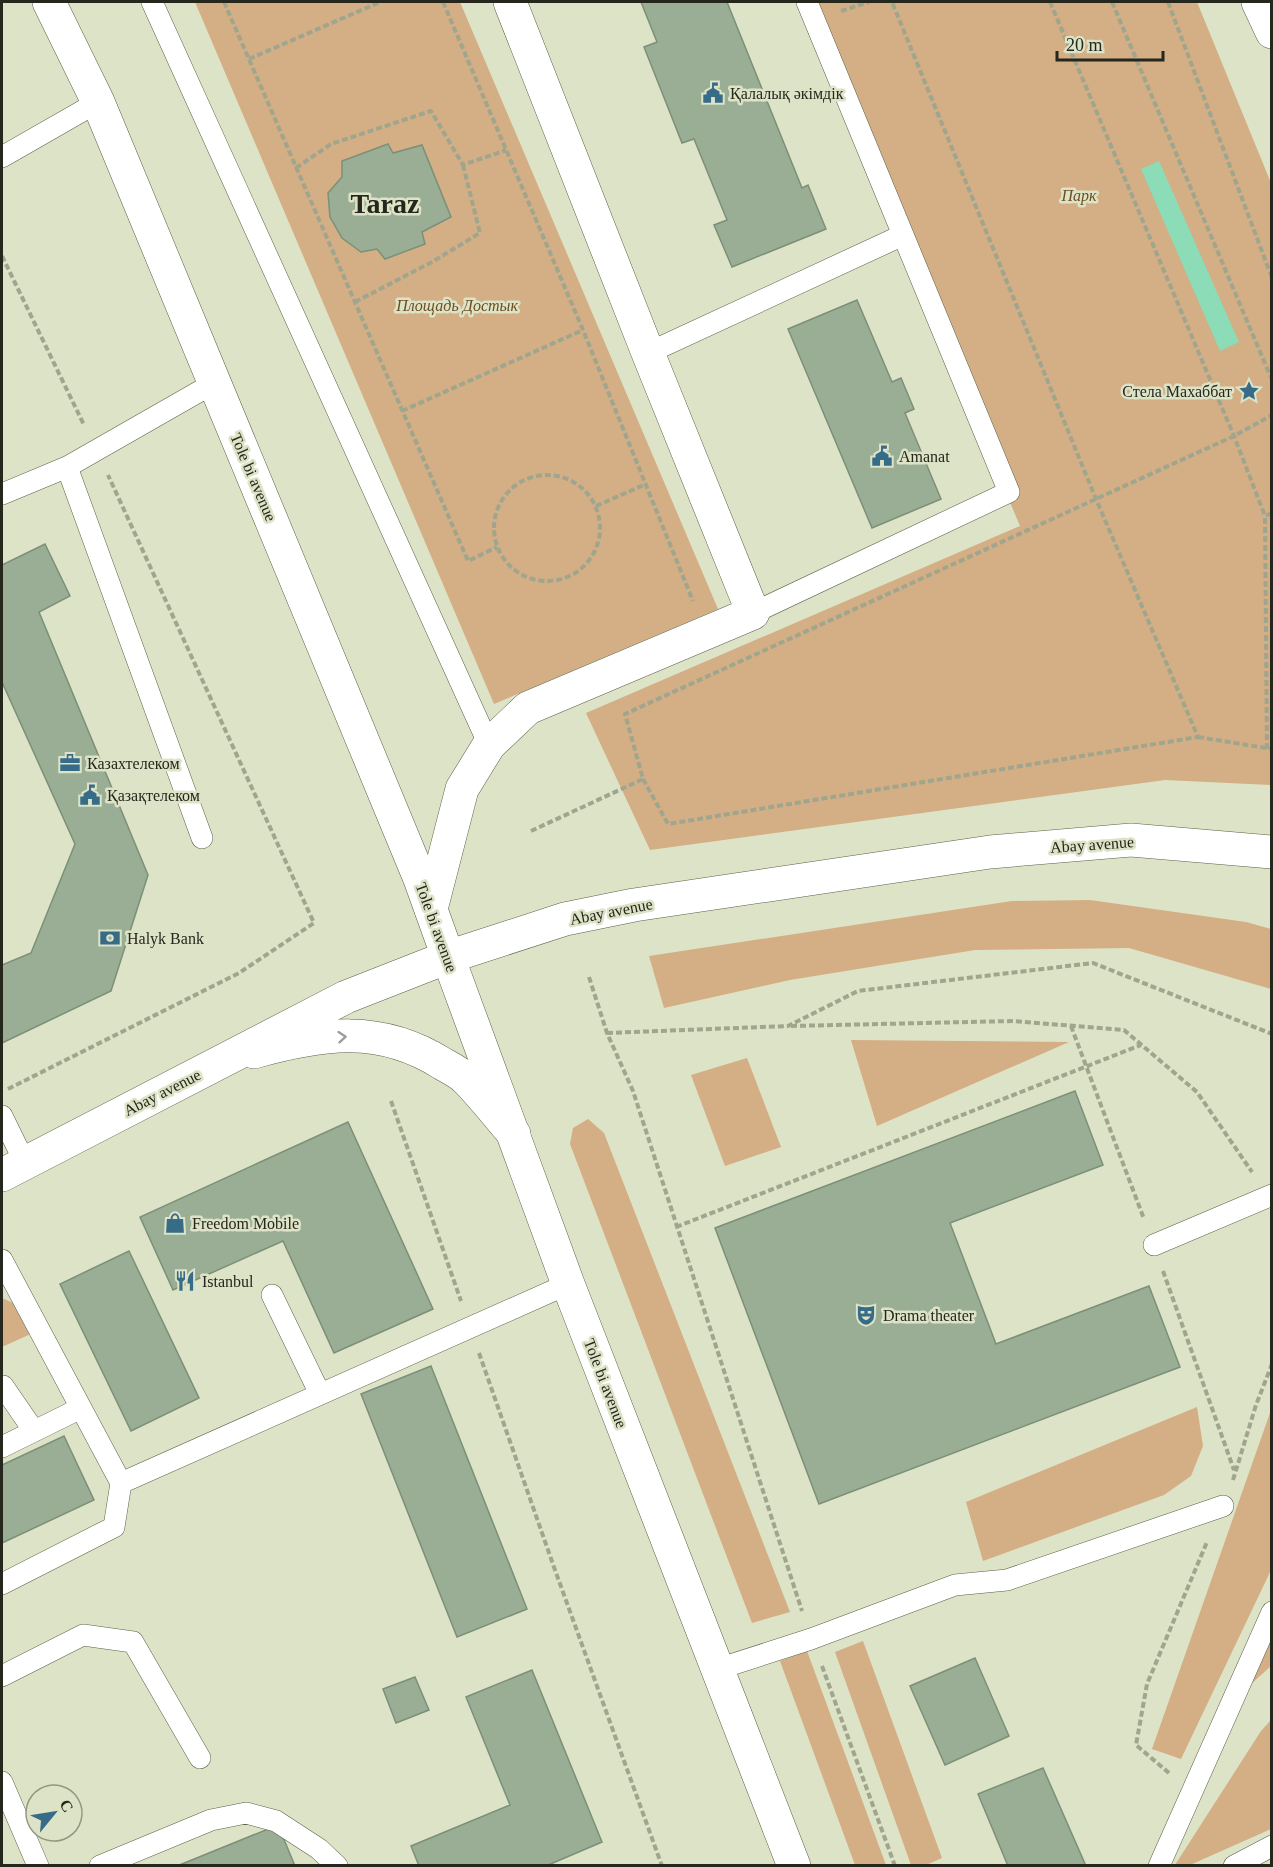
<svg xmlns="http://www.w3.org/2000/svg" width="1273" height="1867" viewBox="0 0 1273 1867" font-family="'Times New Roman',serif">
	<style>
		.green { fill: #d4ae84 }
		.water { fill: #8cdcb7 }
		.building { fill: #9aad95; stroke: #7c8f78; stroke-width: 1.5 }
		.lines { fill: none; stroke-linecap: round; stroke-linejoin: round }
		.service-casing { stroke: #5c6047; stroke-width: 22 }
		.minor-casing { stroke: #5c6047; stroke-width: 34 }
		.tertiary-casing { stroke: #5c6047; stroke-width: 34 }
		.secondary-casing { stroke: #5c6047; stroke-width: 34 }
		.primary-casing { stroke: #5c6047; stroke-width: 34 }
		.path { stroke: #a0a58e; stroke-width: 4; stroke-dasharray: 6 3; stroke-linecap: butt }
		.service { stroke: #fff; stroke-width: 21 }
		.minor { stroke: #fff; stroke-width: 33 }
		.tertiary { stroke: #fff; stroke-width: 33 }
		.secondary { stroke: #fff; stroke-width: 33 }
		.primary { stroke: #fff; stroke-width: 33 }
		.oneway { stroke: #9d9e99 }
		.labels { text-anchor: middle; stroke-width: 5; stroke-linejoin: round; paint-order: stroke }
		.poi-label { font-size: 16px; fill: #25271c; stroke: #dde3c6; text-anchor: start }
		.park-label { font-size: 16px; font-style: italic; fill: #6f4d22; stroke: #dde3c6 }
		.street-label { font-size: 16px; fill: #25271c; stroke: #dde3c6 }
		.town-label { font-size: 28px; font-weight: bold; fill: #25271c; stroke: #dde3c6 }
	</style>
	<rect width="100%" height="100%" fill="#dde3c6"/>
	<path class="green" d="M195,2h265l258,607 -224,95z
		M800,2h397l74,181v602l-106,-5 -515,70 -64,-137 434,-187z
		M1090,900l156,22 25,7v60l-142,-41 -154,2 -185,30 -126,28 -15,-52 363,-55z
		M851,1040l218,2 -192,84z
		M747,1058l34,89 -56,19 -34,-91z
		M588,1119l16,14 186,479 -38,11 -182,-479 3,-16z
		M2,1298l18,8 15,26 -33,15z
		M1197,1407l6,39 -12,30 -27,19 -181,66 -17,-59z
		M1271,1410v160l-90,189 -29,-10z
		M1271,1627v39l-31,28z
		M863,1641l79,217 -16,7h-15l-76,-213z
		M807,1651l79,214h-31l-75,-204z
		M1271,1720v109l-81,36h-15l86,-134z"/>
	<path class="water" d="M1159,161l80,181 -19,9 -79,-182z"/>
	<path class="building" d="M641,2h86l75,186 6,-3 18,44 -94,38 -18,-42 13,-5 -33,-81 -12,4 -38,-96 13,-5z
		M388,144l5,9 29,-8 29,72 -29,15 3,12 -40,15 -8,-10 -16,3 -19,-14 -12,-21 -2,-24 14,-16v-16z
		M857,300l35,82 9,-4 13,31 -9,4 36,86 -69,29 -84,-199z
		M45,544l25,52 -31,16 109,263 -37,116 -109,52v-78l29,-12 44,-109 -73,-162v-117z
		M1075,1091l28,74 -153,58 46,121 153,-58 31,81 -361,137 -104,-276z
		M348,1122l85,187 -99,44 -51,-112 -110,49 -33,-73z
		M129,1251l70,147 -68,33 -71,-147z
		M431,1366l96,243 -70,28 -96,-243z
		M64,1436l30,64 -92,43v-78z
		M975,1658l34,78 -64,29 -35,-79z
		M532,1670l70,172 -56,24h-127l-8,-20 99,-41 -44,-108z
		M415,1677l14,33 -33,13 -13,-34z
		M1043,1768l43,98h-78l-30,-72z
		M278,1825l17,41h-118z"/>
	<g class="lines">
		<g class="service-casing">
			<path id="service" d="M152,2l337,743
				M2,157l96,-55
				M648,353l255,-118
				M67,467l135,371
				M2,494l65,-27 147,-84
				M753,613l256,-121 -202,-490
				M2,1116l23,47
				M1154,1245l118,-50
				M2,1260l119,223 -7,44 -112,57
				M272,1295l48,99
				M2,1387l1,-1 31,45
				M2,1447l79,-39
				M121,1483l447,-199
				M718,1669l93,-30 144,-54 52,-5 216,-74
				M2,1676l81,-41 50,7 67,116
				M2,1782l36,84
				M100,1866l111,-46 35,-7 30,8 43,28 18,17
				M1159,1866l113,-254
				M1234,1866l38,-20"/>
		</g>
		<g class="minor-casing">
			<path id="minor" d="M431,909l31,-120 27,-44 39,-37 225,-95 -105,-260 -138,-351"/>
		</g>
		<g class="tertiary-casing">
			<path id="tertiary" d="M448,957l120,327 226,582"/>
		</g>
		<g class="secondary-casing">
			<path id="secondary" d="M1258,2l14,30
				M448,957l117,-38 69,-14 356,-53 141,-12 141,12
				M254,1052c68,-19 126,-28 189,12 7,4 17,9 23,15 17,17 32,37 48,55"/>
		</g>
		<g class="primary-casing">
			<path id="primary" d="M2,1175l344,-178 102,-40 -28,-78 -322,-777 -49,-100"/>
		</g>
		<path class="path" d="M224,2l244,559 29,-14
			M443,2l140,328 110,271
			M1050,2l184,434 31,80
			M1112,2l160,378
			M1168,2l104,276
			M841,11l28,-9
			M249,59l131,-57
			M296,168l35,-24 100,-33 32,54 43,-15
			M2,256l82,169
			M355,302l77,-40 48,-29 -17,-68
			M402,411l181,-81
			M494 528a53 53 0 1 1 106 0a53 53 0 1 1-106 0Z
			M596,506l50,-22
			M1198,737l74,12
			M1267,749l-2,-233 7,-3
			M643,779l25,45 530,-87 -102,-238 -204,-497
			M531,831l112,-52 -18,-65 609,-278 38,-21
			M589,977l18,56 26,58 169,520
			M791,1026l222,-5 111,9 73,62 55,80
			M1071,1026l73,193
			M607,1033l181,-7 70,-35 235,-28 179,71
			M8,1089l231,-116 75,-50 -206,-448
			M391,1101l70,200
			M676,1227l465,-182
			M1163,1271l71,199
			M479,1353l76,217 107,296
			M1233,1480l23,-75 16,-41
			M822,1666l73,200
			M1169,1773l-33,-28 11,-61 60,-142"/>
		<use href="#service" class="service"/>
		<use href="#minor" class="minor"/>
		<use href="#tertiary" class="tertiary"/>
		<use href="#secondary" class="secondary"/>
		<use href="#primary" class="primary"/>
	</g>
	<defs><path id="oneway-chevron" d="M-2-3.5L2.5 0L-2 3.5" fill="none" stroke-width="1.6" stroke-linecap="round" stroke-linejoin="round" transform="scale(1.5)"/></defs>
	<use class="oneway" href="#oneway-chevron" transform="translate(342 1037) rotate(-5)"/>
	<defs>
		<g id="civic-bare" transform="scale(1.62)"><path d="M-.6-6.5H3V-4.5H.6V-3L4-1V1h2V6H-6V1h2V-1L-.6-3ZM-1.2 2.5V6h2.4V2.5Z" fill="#376c88" stroke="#dde3c6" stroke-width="2.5" paint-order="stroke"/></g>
		<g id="sight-bare" transform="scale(1.62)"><path d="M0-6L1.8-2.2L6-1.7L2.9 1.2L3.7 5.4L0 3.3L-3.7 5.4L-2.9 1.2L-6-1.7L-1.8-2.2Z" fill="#376c88" stroke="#dde3c6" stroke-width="2.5" paint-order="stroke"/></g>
		<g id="office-bare" transform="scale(1.62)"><path d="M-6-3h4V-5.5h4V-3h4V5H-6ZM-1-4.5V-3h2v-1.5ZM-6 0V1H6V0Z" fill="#376c88" stroke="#dde3c6" stroke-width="2.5" paint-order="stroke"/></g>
		<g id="bank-bare" transform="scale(1.62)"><path d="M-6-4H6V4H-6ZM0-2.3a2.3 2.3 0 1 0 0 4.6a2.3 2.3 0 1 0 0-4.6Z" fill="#376c88" stroke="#dde3c6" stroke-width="2.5" paint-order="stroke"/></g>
		<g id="shop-bare" transform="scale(1.62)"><path d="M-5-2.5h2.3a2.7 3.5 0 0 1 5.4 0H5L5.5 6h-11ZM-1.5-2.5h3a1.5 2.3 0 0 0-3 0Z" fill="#376c88" stroke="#dde3c6" stroke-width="2.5" paint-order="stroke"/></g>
		<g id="restaurant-bare" transform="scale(1.62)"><path d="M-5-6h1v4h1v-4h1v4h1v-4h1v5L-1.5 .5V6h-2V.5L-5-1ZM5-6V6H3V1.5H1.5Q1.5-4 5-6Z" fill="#376c88" stroke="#dde3c6" stroke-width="2.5" paint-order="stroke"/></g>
		<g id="theatre-bare" transform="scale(1.62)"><path d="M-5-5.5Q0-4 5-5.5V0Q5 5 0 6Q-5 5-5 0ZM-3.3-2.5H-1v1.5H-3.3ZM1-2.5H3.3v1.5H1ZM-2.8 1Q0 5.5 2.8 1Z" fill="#376c88" stroke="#dde3c6" stroke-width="2.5" paint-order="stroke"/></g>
	</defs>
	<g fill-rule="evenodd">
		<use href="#civic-bare" x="713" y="93"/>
		<use href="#sight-bare" x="1249" y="391"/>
		<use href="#civic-bare" x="882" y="456"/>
		<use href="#office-bare" x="70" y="763"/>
		<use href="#civic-bare" x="90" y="795"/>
		<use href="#bank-bare" x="110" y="938"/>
		<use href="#shop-bare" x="175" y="1223"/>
		<use href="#restaurant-bare" x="185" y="1281"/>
		<use href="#theatre-bare" x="866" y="1315"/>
	</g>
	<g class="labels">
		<g class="poi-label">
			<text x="730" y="99">Қалалық әкімдік</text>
			<text x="1232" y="397" text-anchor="end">Стела Махаббат</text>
			<text x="899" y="462">Amanat</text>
			<text x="87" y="769">Казахтелеком</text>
			<text x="107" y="801">Қазақтелеком</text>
			<text x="127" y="944">Halyk Bank</text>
			<text x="192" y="1229">Freedom Mobile</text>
			<text x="202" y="1287">Istanbul</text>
			<text x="883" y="1321">Drama theater</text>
		</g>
		<g class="park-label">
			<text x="1079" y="201">Парк</text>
			<text x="457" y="311">Площадь Достык</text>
		</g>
		<g class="street-label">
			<text transform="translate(254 477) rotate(67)" y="6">Tole bi avenue</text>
			<text transform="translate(1092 844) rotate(-4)" y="6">Abay avenue</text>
			<text transform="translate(611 911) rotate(-11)" y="6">Abay avenue</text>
			<text transform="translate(437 927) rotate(70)" y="6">Tole bi avenue</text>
			<text transform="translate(162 1092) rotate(-27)" y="6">Abay avenue</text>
			<text transform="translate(606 1383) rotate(69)" y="6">Tole bi avenue</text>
		</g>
		<g class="town-label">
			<text x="385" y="213">Taraz</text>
		</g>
	</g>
	<rect width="1273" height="1867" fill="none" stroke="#25271c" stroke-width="6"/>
	<g transform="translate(54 1813) rotate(60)"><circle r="28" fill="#dde3c6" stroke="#939882" stroke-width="1.5"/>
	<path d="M0-4.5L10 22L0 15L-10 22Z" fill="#376c88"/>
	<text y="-9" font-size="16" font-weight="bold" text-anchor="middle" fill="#25271c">С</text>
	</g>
	<path d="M1057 51v9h106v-9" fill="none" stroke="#25271c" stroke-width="3"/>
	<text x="1066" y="51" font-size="18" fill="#25271c" stroke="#dde3c6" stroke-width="4.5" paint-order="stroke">20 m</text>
</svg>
